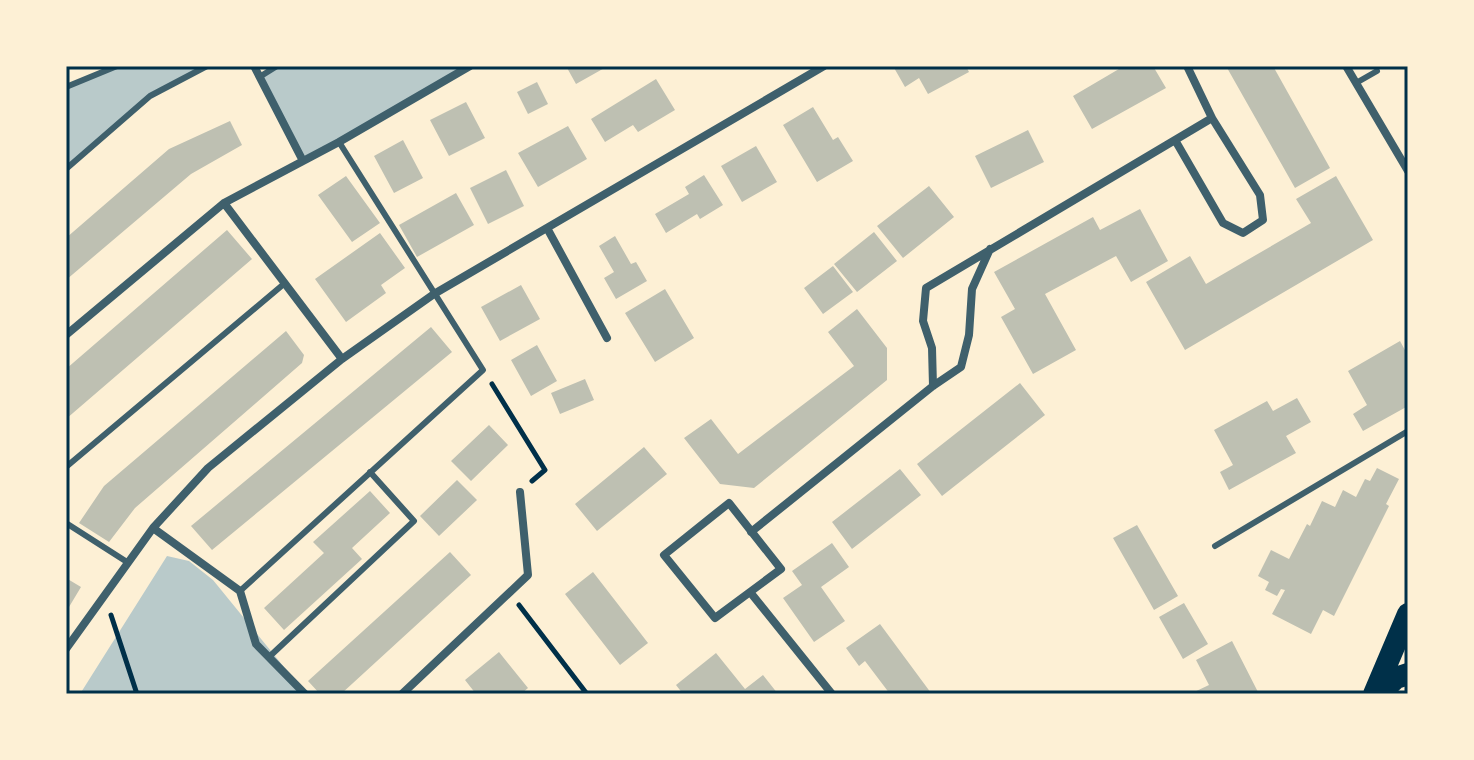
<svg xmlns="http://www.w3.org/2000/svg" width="1474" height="760" viewBox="0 0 1474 760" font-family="'Exo 2',sans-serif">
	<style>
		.green { fill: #b9caca }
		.building { fill: #bec0b2 }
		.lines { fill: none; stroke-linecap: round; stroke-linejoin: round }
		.path { stroke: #003049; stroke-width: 5 }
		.service { stroke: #3f606c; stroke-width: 6 }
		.minor { stroke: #3f606c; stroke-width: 8 }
		.trunk { stroke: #003049; stroke-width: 22 }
		.neatline { fill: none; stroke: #003049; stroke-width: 3 }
	</style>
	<rect width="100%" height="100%" fill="#fdf0d5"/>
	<path class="green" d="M117,66h90l-57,30 -84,73v-82z
		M277,66h193l-167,95 -42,-85z
		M167,556l22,5 24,19 93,114h-226z"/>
	<path class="building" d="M566,66h42l-32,18z
		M893,66h73l3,6 -41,22 -9,-16 -14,9z
		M1124,66h29l13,22 -74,41 -19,-33z
		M1226,66h47l57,102 -35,20z
		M656,79l19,31 -37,22 -5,-7 -28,17 -14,-23z
		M537,82l11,22 -20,10 -11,-22z
		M466,102l19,36 -36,18 -19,-36z
		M813,107l20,33 5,-3 15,24 -36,21 -34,-57z
		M230,121l12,24 -51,29 -125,106v-42l103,-89z
		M568,126l19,33 -49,28 -20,-34z
		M1028,130l16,32 -53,26 -16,-32z
		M403,140l20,38 -29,15 -20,-37z
		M756,146l21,36 -35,20 -21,-36z
		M506,170l18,36 -36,18 -18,-36z
		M704,175l19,30 -23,14 -3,-5 -31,19 -11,-19 34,-20 -4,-7z
		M346,176l34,47 -28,19 -34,-47z
		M1336,176l37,64 -188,110 -39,-68 44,-26 16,28 105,-61 -15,-24z
		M929,186l25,31 -51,41 -26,-32z
		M456,193l18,32 -57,32 -18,-32z
		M1140,209l28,52 -37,21 -15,-26 -71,38 31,56 -43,24 -32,-57 14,-8 -21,-37 99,-55 7,13z
		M227,230l25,29 -186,160v-50z
		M874,232l23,29 -40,31 -23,-28z
		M380,233l25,35 -24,17 5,8 -40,29 -31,-43z
		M615,236l16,28 5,-2 11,19 -31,18 -12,-21 10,-6 -15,-26z
		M833,266l20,26 -30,22 -19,-26z
		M521,285l19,34 -40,22 -19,-34z
		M665,289l29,49 -39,24 -30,-49z
		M857,309l30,39v32l-133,108 -34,-4 -36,-46 27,-19 27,35 116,-88 -26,-34z
		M431,327l21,25 -240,198 -21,-24z
		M286,331l18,24 -2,8 -167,145 -26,34 -30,-19 25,-37z
		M1400,341l6,11 2,-1v55l-45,25 -10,-17 14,-9 -19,-34z
		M537,345l20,36 -26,15 -20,-36z
		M585,379l9,21 -34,14 -9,-21z
		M1020,383l25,32 -103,81 -25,-32z
		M1297,398l14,24 -25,14 10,17 -67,37 -9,-18 13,-7 -19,-35 53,-29 6,10z
		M489,425l19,20 -37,36 -20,-20z
		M644,447l23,27 -70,57 -22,-27z
		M1377,468l22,11 -13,25 3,2 -55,110 -11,-6 -12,24 -39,-20 13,-24 -4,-1 -4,7 -12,-6 4,-8 -11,-6 13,-26 18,9 18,-35 3,2 12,-25 13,6 8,-17 13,7 9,-18 5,2z
		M900,469l21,26 -69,54 -20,-27z
		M457,480l20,20 -38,36 -19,-20z
		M370,491l20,22 -38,35 10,11 -78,71 -20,-22 60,-55 -11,-11z
		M1137,525l41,71 -24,14 -41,-72z
		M832,543l17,24 -28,20 24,34 -31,21 -31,-44 19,-13 -10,-14z
		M450,552l21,23 -130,119h-21l-12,-13z
		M593,572l55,71 -28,22 -55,-71z
		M66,578l15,9 -15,25z
		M1184,603l24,41 -25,15 -24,-42z
		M880,624l51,69 -1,1h-40l-25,-33 -6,5 -13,-18z
		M1232,641l27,53h-69l19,-9 -13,-25z
		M499,652l29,36 -7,6h-45l-11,-14z
		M716,653l29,36 18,-14 15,19h-95l-7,-9z"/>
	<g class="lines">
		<path class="path" d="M492,384l53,86 -13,11
			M519,605l68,89
			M111,615l26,79"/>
		<path class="service" d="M261,76l16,-10
			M1356,83l21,-12
			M66,87l51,-21
			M66,169l84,-73 57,-30
			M66,467l219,-184
			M66,523l61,39
			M1215,546l193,-115
			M240,591l243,-221 -144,-228
			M269,657l145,-136 -44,-49"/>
		<path class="minor" d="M254,66l49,95
			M1346,66l62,105
			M1175,140l48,83 20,10 20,-13 -3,-25 -48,-77
			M224,203l118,156
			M547,228l60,110
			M66,335l158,-132 115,-61 131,-76
			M933,386l-1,-38 -9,-27 3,-33 286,-170 -25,-52
			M729,503l52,66 -66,49 -51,-63z
			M153,528l87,63 16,53 49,50
			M751,532l182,-146 28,-19 8,-32 3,-46 18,-40
			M750,592l82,102
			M66,649l87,-121 55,-60 134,-109 92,-65 390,-228
			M402,694l126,-119 -8,-83"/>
		<path class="trunk" d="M1374,694l34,-80
			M1379,694l17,-16 12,-4"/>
	</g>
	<rect width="1474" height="760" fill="none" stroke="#fdf0d5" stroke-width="136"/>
	<rect x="68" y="68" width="1338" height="624" class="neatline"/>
</svg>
